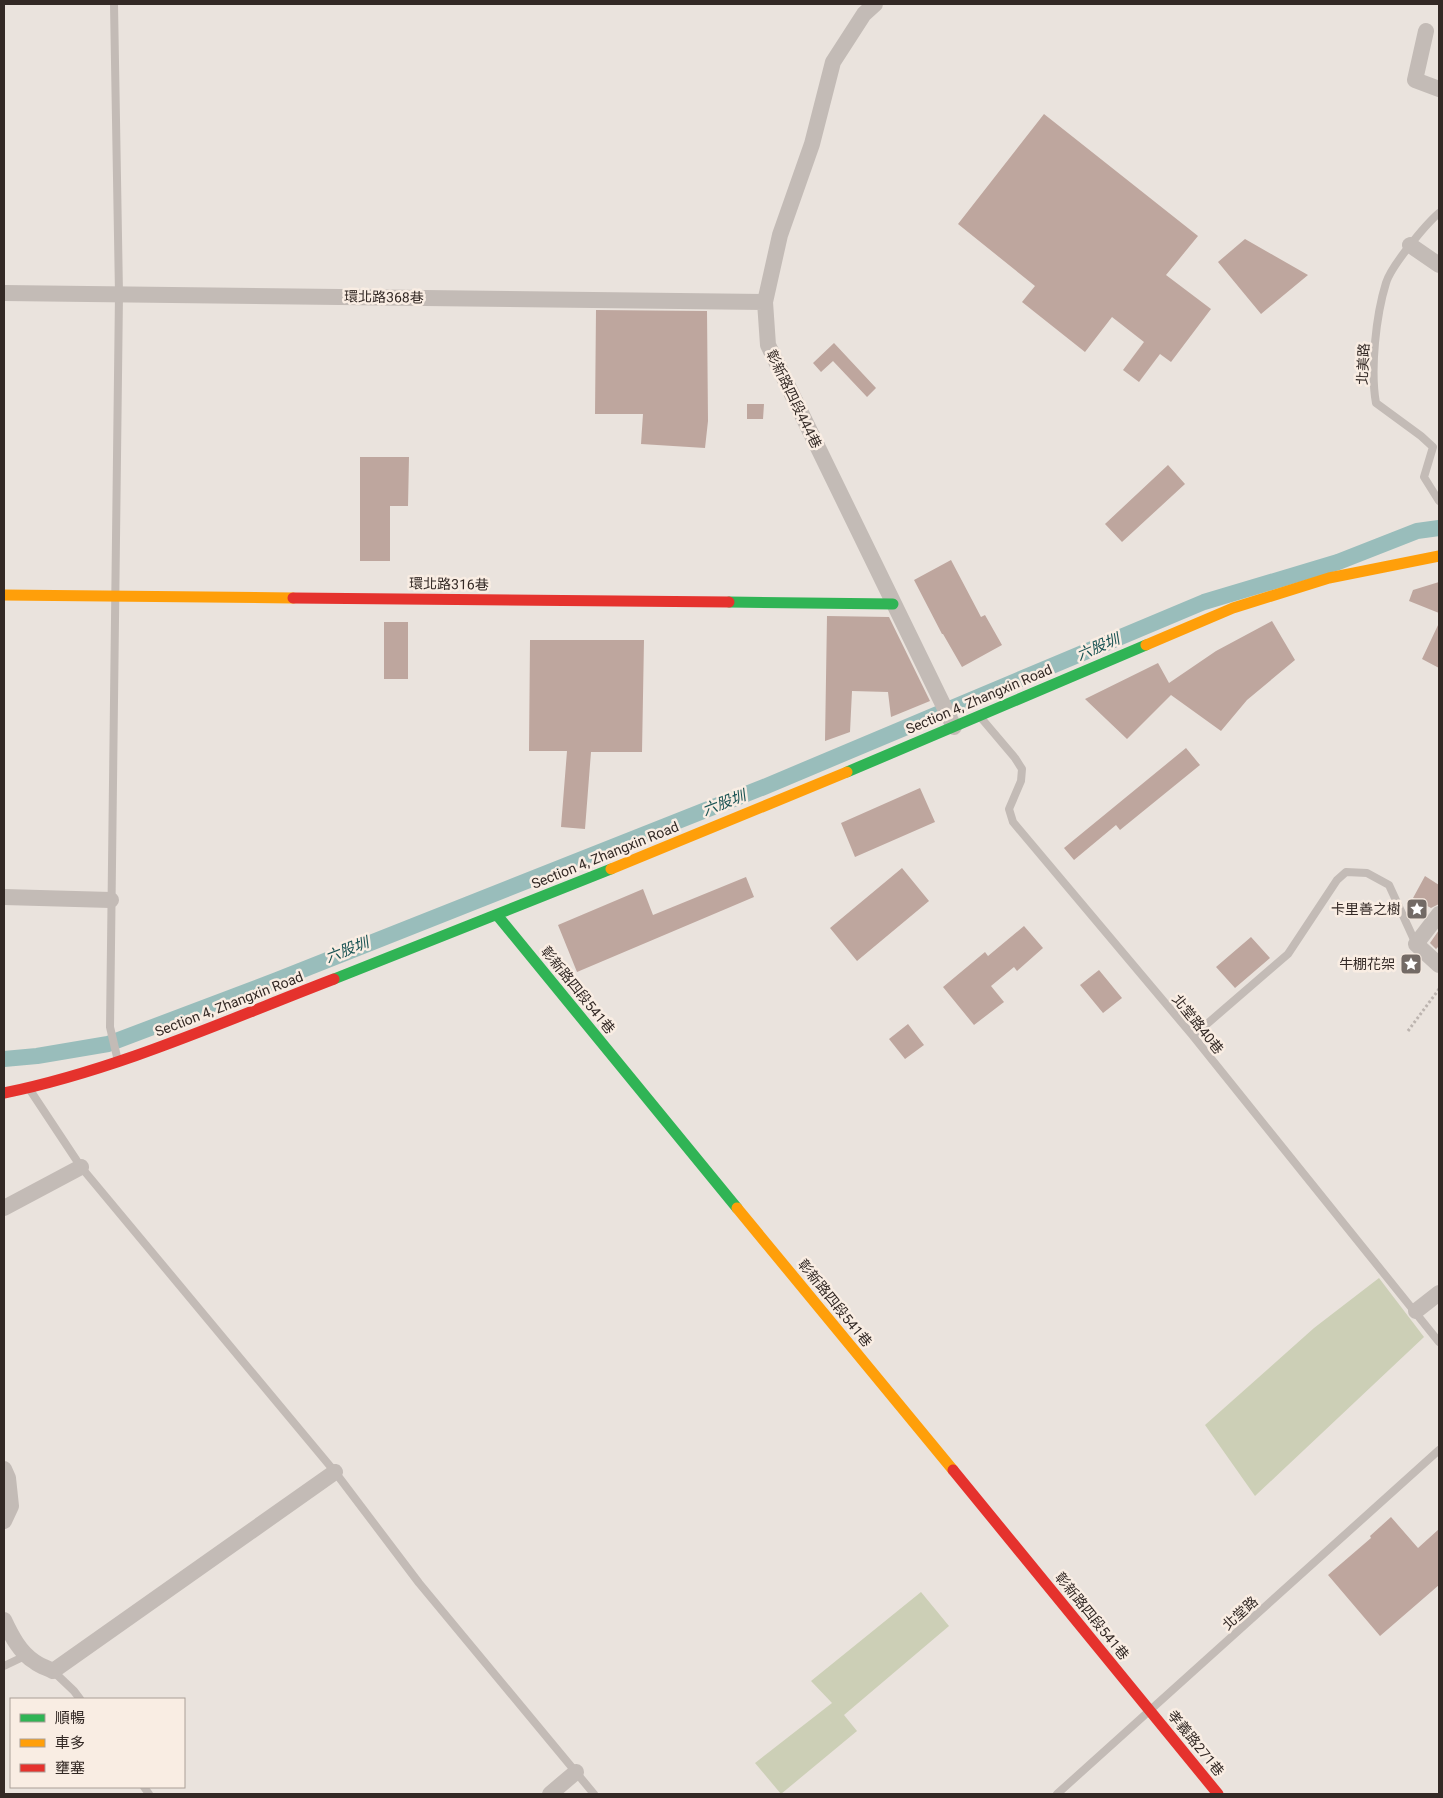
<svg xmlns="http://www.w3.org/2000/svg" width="1443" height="1798" viewBox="0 0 1443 1798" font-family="Roboto,'Noto Sans TC',sans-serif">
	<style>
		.green { fill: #cccfb6 }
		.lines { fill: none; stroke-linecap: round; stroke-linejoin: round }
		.canal { stroke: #99bdbb; stroke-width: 16 }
		.building { fill: #bea69e }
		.path { stroke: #bcb4af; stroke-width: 3; stroke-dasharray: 2.5 2.5; stroke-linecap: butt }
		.lane { stroke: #c3bbb6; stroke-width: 8 }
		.street { stroke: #c3bbb6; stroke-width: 16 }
		.fast { stroke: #30b455; stroke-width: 11 }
		.slow { stroke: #ff9f0a; stroke-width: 11 }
		.jam { stroke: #e5322d; stroke-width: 11 }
		.labels { text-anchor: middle; stroke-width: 5; stroke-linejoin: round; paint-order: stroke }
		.street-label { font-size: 14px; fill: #332925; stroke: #f9ede3 }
		.poi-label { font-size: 14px; fill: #332925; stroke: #f9ede3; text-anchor: end }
		.water-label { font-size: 15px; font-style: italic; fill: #1b5454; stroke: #f9ede3 }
	</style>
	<rect width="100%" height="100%" fill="#eae3dd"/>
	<path class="green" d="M1379,1278l45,59 -169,159 -50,-71 109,-97z
		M921,1592l28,34 -105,89 13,16 -76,63 -26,-31 77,-60 -21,-22z"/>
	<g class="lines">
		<path class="canal" d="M4,1059l33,-3 71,-12 169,-64 487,-193 440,-185 134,-40 79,-31 22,-3"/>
	</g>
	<path class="building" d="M1044,114l154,122 -32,39 45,34 -40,53 -11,-8 -21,28 -16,-12 21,-28 -32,-25 -27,35 -63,-50 13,-16 -77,-62z
		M1245,239l63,36 -47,39 -43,-52z
		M596,310l111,1 1,110 -3,27 -64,-4 2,-30h-48z
		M834,343l42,45 -9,9 -34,-36 -12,11 -8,-9z
		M747,404h17l-1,15h-16z
		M360,457h49l-1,49h-18v55h-30z
		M1168,465l17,19 -63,58 -17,-18z
		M951,560l30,57 4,-2 17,30 -40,22 -19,-33h-1l-28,-54z
		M1439,582v31l-30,-12 4,-11z
		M827,616l62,1 41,84 -39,16 -3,-25 -36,-1 -2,41 -25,9z
		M1272,621l23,39 -48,40 -26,31 -50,-36 -44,44 -42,-40 73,-36 11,20 47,-32z
		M384,622h24v57h-24z
		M1439,623v45l-17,-9z
		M530,640h114l-2,112h-51l-6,77 -24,-2 6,-76h-38z
		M1186,748l14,17 -80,65 -4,-5 -42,35 -10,-12z
		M920,788l15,34 -80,35 -14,-34z
		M902,868l27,33 -72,60 -27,-33z
		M1425,876l14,9v19l-8,4 -18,-10z
		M746,877l8,20 -177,75 -19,-47 85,-36 10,26z
		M1024,926l19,22 -26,23 -3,-4 -23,19 13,16 -30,23 -31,-38 42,-35 3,4z
		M1439,930v16l-3,3 -6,-6z
		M1251,937l19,21 -35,30 -19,-21z
		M1099,970l23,28 -19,15 -23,-28z
		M908,1024l16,21 -19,14 -16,-20z
		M1391,1517l27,31 21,-19v56l-59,51 -52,-61 43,-37 -1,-2z"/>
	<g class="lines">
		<path class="path" d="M1408,1031l31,-42"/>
		<path class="lane" d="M114,4l5,290 -9,733 8,34
			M1439,213c-13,11 -48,53 -53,70 -10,32 -16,87 -10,120l45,33 12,11 -9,30 15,24
			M982,719l33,39 7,11 -1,12 -12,28 4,13 180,214 246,306
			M1193,1036l95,-82 49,-74 9,-8 21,1 22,12 27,59
			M30,1090l51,77 254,305 84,111 175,211
			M4,1666l23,-11
			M53,1671l21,20 6,8
			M144,1787l5,7
			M1057,1794l382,-344"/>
		<path class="street" d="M875,4l-11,10 -31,48 -21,82 -32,91 -15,67 3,43 186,382
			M1426,31l-11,49 24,9
			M1410,245l29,20
			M4,293l761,9
			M4,897l107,3
			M1439,914l-23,30 23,21
			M4,1208l77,-41
			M1416,1311l23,-18
			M4,1469l4,9 3,28 -7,15
			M4,1620c7,15 16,33 31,42 5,4 12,6 18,9l282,-199
			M550,1794l26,-22"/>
		<path class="fast" d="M729,602l164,2
			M847,772l299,-127
			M497,915l240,293
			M334,979l277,-110"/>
		<path class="slow" d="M4,595l289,3
			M1146,645l87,-37 96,-30 110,-22
			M611,869l236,-97
			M737,1208l216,262"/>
		<path class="jam" d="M293,598l436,4
			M4,1093c113,-23 223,-73 330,-114
			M953,1470l265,324"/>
	</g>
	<defs>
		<g id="sight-square" transform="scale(1.125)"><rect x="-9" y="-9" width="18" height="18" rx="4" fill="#736a65" stroke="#f9ede3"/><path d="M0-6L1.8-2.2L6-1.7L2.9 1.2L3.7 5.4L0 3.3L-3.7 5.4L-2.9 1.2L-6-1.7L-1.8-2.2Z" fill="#fff"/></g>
	</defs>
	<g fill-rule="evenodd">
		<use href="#sight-square" x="1417" y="909"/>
		<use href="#sight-square" x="1411" y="964"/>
	</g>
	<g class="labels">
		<g class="street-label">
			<text transform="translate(384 297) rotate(1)" y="5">環北路368巷</text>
			<text transform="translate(1363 364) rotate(-87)" y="5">北美路</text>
			<text transform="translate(794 399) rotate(64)" y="5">彰新路四段444巷</text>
			<text transform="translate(449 584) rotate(1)" y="5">環北路316巷</text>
			<text transform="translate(979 699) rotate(-23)" y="5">Section 4, Zhangxin Road</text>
			<text transform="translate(605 855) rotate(-22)" y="5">Section 4, Zhangxin Road</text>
			<text transform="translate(578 990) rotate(51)" y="5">彰新路四段541巷</text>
			<text transform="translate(229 1004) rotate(-21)" y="5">Section 4, Zhangxin Road</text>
			<text transform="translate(1198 1024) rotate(51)" y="5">北堂路40巷</text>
			<text transform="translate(835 1303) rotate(51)" y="5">彰新路四段541巷</text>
			<text transform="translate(1240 1613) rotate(-42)" y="5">北堂路</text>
			<text transform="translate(1092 1616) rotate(51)" y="5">彰新路四段541巷</text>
			<text transform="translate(1196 1743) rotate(51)" y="5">孝義路271巷</text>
		</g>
		<g class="poi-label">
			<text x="1401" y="914">卡里善之樹</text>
			<text x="1395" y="969">牛棚花架</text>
		</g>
		<g class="water-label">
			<text transform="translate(1098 647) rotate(-23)" y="5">六股圳</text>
			<text transform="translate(724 803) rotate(-21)" y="5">六股圳</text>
			<text transform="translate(347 950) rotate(-21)" y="5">六股圳</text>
		</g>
	</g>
	<rect width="1443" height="1798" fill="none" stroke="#332925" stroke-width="10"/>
	<rect x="10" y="1698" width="175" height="90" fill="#f9ede3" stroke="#aa9f97"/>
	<rect x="20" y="1714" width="25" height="8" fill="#30b455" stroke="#aa9f97"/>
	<text x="55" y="1723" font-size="15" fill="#332925">順暢</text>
	<rect x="20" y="1739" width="25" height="8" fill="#ff9f0a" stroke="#aa9f97"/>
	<text x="55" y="1748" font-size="15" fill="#332925">車多</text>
	<rect x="20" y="1764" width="25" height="8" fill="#e5322d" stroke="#aa9f97"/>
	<text x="55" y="1773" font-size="15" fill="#332925">壅塞</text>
</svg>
